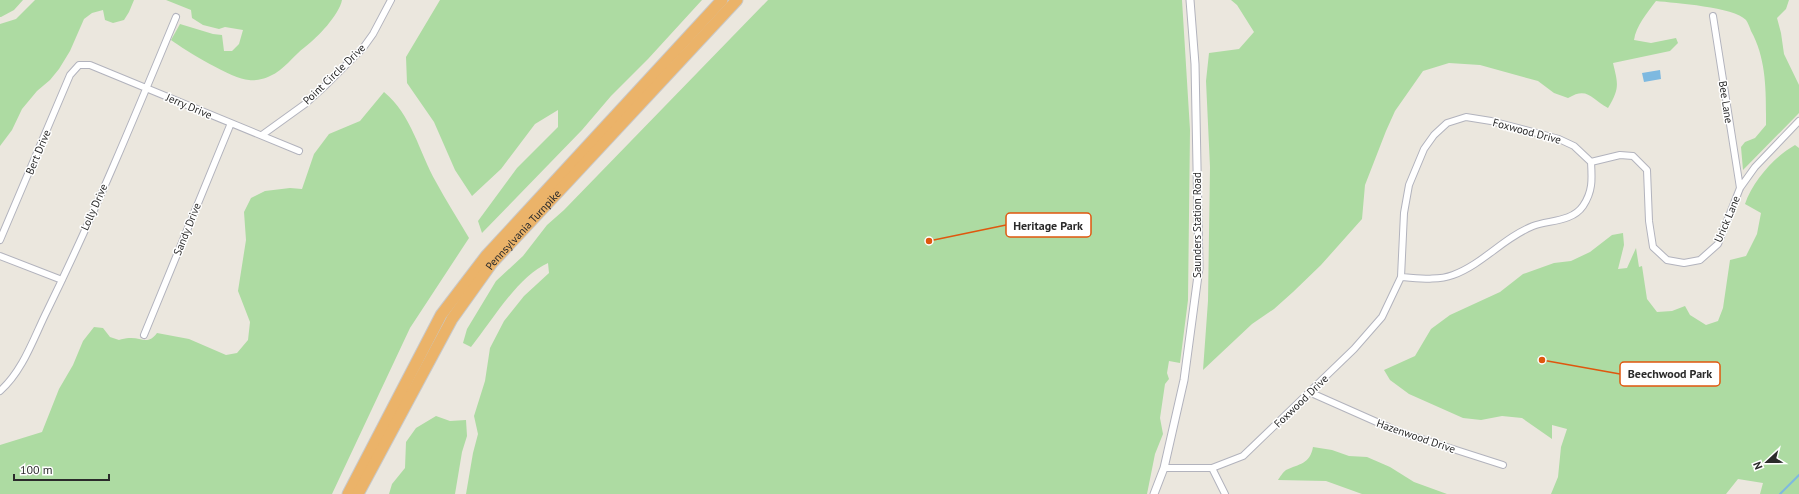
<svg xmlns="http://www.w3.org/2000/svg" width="1799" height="494" viewBox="0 0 1799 494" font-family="'PT Sans',sans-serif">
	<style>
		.green { fill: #addba2 }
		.water { fill: #7eb9e0 }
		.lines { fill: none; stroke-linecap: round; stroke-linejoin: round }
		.stream { stroke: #7eb9e0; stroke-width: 2 }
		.minor-casing { stroke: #b2b3bd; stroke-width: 8 }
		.tertiary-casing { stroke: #b2b3bd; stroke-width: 9 }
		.motorway-casing { stroke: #c8c8c8; stroke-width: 13 }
		.minor { stroke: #fff; stroke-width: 6 }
		.tertiary { stroke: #fff; stroke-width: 7 }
		.motorway { stroke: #ebb369; stroke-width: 11 }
		.labels { text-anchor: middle; stroke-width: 3; stroke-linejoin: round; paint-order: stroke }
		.street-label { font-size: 11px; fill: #2b2b2b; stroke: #fff }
		.leader { fill: none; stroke: #df570e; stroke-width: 1.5 }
		.callout-dot { fill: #df570e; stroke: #fff; stroke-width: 1.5 }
		.callout { fill: #fff; stroke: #df570e; stroke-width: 1.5 }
		.callout-label { font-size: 12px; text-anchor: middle; font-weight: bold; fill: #2b2b2b }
	</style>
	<rect width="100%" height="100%" fill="#ebe7de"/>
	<path class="green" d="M0,0h23l-9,10 -13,7h-1z
		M35,0h99l-5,12 -5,8 -11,3 -8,-3 -2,-10 -11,3 -8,6 -14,32 -11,18 -9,11 -13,11 -15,18 -10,21 -12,16v-122l16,-5z
		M166,0h176c-3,15 -24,37 -37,47 -12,9 -21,23 -35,29 -5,3 -15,5 -21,4 -17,-1 -63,-29 -78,-40l9,-16 33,10 9,1 2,16h8l7,-7 4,-14 -18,-3 -6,2 -16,-4 -11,-7 -1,-8z
		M440,0h262l-54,59 -37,37 -29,34 -100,103 -4,-12 39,-53 41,-41v-17l-23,14 -34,45 -29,27 -17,-26 -21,-48 -27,-39 -1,-26z
		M768,0h414l8,130 -2,170 -8,63 -11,-2 -2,12 2,6 -4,5 -5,34 3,16 -8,20 -8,40h-681l7,-41 5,-19 -4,-18 11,-35 5,-33 14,-27 20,-25 25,-23 -1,-10c-30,13 -56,58 -77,84l-8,-4 4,-14 29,-48 27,-25 24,-31 17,-15z
		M1231,0h558l-3,9 -9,9 4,15 3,21 15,31v28l-56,57 -2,-23 4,-5 10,-4 11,-13c0,-32 1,-65 -15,-94 -1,-3 -3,-8 -5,-11 -12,-13 -71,-17 -90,-19 -9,12 -20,25 -22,39l17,3 25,-5 2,5 -8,8 -57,12c5,21 7,25 -5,45 -17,-9 -20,-22 -40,-10l-14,-5 -16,-12 -58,-16 -31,-2 -26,8 -28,40 -9,20 -21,54 -3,34 -41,46 -28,27 -19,17 -22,15 -49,46 5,-69 2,-134 -4,-86 3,-28 30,-4 15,-17 -17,-27z
		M384,92c28,23 35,60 52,90 10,19 22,37 33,56l-59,90 -78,166h-332v-49l42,-13 17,-43 14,-24 10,-24 11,-14 9,1 7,9 9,3c3,-1 7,-2 10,-2 13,-1 18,8 28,-5l32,6 37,16 11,-2 11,-13 2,-18 -12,-31 8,-51 -2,-28 7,-14 14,-7 25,-3 12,1 12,-35 15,-20 31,-13z
		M1795,145l4,3v346h-39l3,-11 -25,-4 -12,15h-175l7,-17 3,-30 6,-18 -15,-4v14l-30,-21 -20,-2 -21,4 -18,-2 -54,-24 -19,-14 -6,-10 31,-14 16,-27 19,-14 50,-23 23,-18 31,-11 17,-2 19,-9 22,-17 11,-2 1,12 -6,24 9,-1 9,-20 3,19 3,-1 5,33 10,13 15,-1 13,-5 5,9 16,10 12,-4 5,-13 7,-48 16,-4 11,-22 4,-21 -16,-9c8,-23 29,-47 50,-59z
		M436,416l14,5 16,-1 1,16 -5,16 -7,42h-66l3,-10 13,-16 1,-26 10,-14z
		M1313,447l19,3 17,6 18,1 23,10 24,15 33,12h-85l-36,-13 -48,-1c2,-3 5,-8 8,-10 13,-6 24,-6 27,-23z"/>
	<path class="water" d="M1660,70l1,9 -17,3 -2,-9z"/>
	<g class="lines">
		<path class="stream" d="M1780,494l19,-19"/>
		<g class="minor-casing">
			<path id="minor" d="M1713,16l27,172
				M262,135l43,-31 21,-19 37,-37 10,-14 18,-34
				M1591,162l29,-7 13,1 14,14 2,51 4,26 14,13 17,3 16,-3 18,-16 22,-56 15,-21 44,-46
				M0,240l70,-165 9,-10h11l209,86
				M0,256l62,24
				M144,335l87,-212
				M0,391c23,-20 34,-54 47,-80 47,-96 88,-195 129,-294
				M1309,392l88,39 106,34
				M1164,468h48l31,-12 111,-107 28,-32 19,-40 3,-64 5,-28 15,-36 10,-14 13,-12 19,-6 25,4 46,12 22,6 15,7 17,16c1,17 2,29 -8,44 -11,16 -34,14 -50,20 -30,12 -50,38 -80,49 -16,6 -35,3 -52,2
				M1212,468l13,26"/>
		</g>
		<g class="tertiary-casing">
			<path id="tertiary" d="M1154,494l10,-26 20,-88 15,-112 -4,-204 -5,-64"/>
		</g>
		<g class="motorway-casing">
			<g id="motorway">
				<path d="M348,494l93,-179 45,-59 236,-256"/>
				<path id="s1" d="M358,494l94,-175 40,-56 245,-263"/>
			</g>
		</g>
		<use href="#minor" class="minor"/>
		<use href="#tertiary" class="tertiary"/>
		<use href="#motorway" class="motorway"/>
	</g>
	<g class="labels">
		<g class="street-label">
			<text transform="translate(334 74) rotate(-44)" y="4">Point Circle Drive</text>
			<text transform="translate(1726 102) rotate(81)" y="4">Bee Lane</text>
			<text transform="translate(189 106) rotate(23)" y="4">Jerry Drive</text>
			<text transform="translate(1527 131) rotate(15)" y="4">Foxwood Drive</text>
			<text transform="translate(38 152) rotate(-67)" y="4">Bert Drive</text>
			<text transform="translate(94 207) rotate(-66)" y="4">Lolly Drive</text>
			<text transform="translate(1727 219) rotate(-67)" y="4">Urick Lane</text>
			<text transform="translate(1197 225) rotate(-90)" y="4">Saunders Station Road</text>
			<text transform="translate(187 229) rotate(-68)" y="4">Sandy Drive</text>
			<text dy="4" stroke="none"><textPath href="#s1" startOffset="313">Pennsylvania Turnpike</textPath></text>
			<text transform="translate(1301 401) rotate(-44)" y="4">Foxwood Drive</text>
			<text transform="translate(1416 436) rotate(19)" y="4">Hazenwood Drive</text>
		</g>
	</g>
	<path class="leader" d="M929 241L1006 225M1542 360L1620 374"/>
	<g class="callout-dot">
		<circle cx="929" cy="241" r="4"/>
		<circle cx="1542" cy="360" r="4"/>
	</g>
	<g class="callout">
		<rect x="1006" y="213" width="85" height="24" rx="4"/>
		<rect x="1620" y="362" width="100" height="24" rx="4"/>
	</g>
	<g class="callout-label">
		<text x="1048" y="230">Heritage Park</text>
		<text x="1670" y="378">Beechwood Park</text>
	</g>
	<g transform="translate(1767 462) rotate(248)" stroke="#ffffff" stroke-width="3" paint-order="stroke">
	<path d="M0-3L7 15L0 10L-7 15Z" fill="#2b2b2b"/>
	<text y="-6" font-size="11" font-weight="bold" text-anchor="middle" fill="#2b2b2b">N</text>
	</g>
	<path d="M14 474v6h95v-6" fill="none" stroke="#2b2b2b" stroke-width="2"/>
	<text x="20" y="474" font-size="12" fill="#2b2b2b" stroke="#ffffff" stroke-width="3" paint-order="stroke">100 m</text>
</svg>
